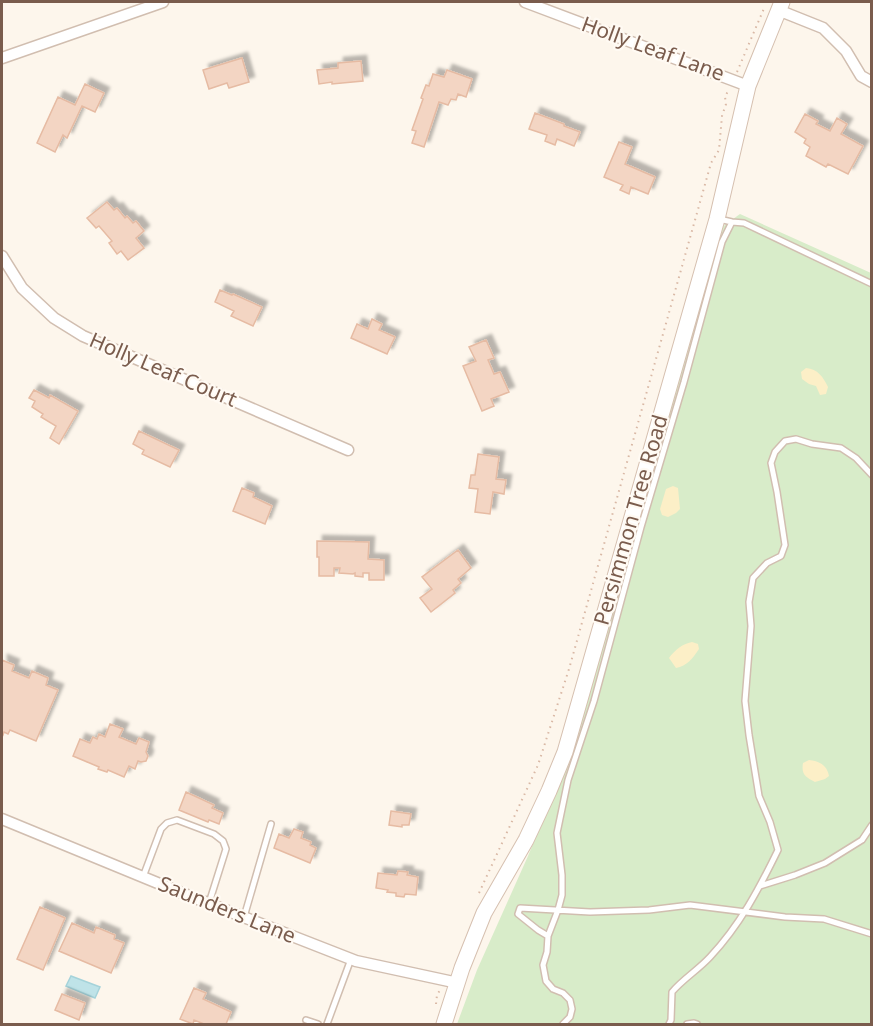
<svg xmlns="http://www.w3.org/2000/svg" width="873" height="1026" viewBox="0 0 873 1026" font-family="'Noto Sans',sans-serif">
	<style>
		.green { fill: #d8ecc9 }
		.sand { fill: #fcefc7 }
		.water { fill: #bfe3e8; stroke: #a5d3da; stroke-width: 1.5 }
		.building { fill: #f3d5c3; stroke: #e6bba3; stroke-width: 1.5; filter: url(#shadow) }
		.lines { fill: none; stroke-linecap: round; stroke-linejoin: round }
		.lane-casing { stroke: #d1beb0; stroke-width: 8 }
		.street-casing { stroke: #d1beb0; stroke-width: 13 }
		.secondary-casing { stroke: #d6c0b0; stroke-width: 17 }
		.path { stroke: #d9b8a5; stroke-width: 2; stroke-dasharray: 1.5 4.5; stroke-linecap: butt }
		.lane { stroke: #fff; stroke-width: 5 }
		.street { stroke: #fff; stroke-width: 10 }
		.secondary { stroke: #fff; stroke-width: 15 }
		.labels { text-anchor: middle; stroke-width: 4.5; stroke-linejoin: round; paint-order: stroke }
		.street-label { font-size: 21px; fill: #7a5c4d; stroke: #fffaf3 }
	</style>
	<defs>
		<filter id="shadow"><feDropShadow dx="5.5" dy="-5.5" stdDeviation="1.5" flood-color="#0004"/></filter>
	</defs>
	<rect width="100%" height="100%" fill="#fdf6ec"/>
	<path class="green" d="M740,214l131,59v751h-414l20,-54 51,-114 44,-107 146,-519z"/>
	<path class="sand" d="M806,368c12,1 17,9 22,19l-2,7 -6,1 -4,-9 -7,-2 -7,-5 -1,-7z
		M673,486l5,2 2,21 -4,4 -8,4 -6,-2 -2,-6 6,-20z
		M692,642l6,2 1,5c-6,9 -12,17 -23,19l-7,-10c6,-8 13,-14 23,-16z
		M809,760c10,1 18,5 20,16l-4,3 -10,3c-9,-5 -14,-7 -12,-19z"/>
	<path class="water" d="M71,976l29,11 -5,11 -29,-12z"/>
	<path class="building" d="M242,58l7,24 -20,6 -2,-5 -18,6 -6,-19z
		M361,61l2,20 -31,3v-2l-13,2 -2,-14 21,-2v-5z
		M447,70l25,9 -6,18 -8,-3 -2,6 -5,-1 -3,6 -9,-3 -15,45 -12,-4 4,-12 -4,-1 11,-31 -2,-1 5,-13 3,1 4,-12 11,3z
		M85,84l19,9 -9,19 -13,-6 -15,32 -4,-3 -8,17 -18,-9 21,-46 17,8z
		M535,113l29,11v2l16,6 -6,14 -17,-7 -2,6 -10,-4 2,-6 -18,-6z
		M805,114l13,7 -2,3 14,7 7,-13 10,6 -6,10 22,12 -15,28 -20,-10 -2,3 -20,-11 4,-9 -6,-4 2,-4 -11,-7z
		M619,142l13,5 -7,17 30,13 -7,17 -17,-7 -2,7 -9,-4 3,-5 -19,-8z
		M107,202l7,8 3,-2 8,10 2,-2 6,7 3,-2 8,10 -8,7 8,10 -16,12 -7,-9 -4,3 -8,-11 3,-2 -13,-15 -3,2 -9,-10z
		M220,290l12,5 1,-1 29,13 -9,19 -22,-10 3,-5 -19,-9z
		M372,319l10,5 -3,6 16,7 -8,17 -36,-16 6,-14 11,5z
		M486,340l8,18 -6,2 6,14 6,-2 9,20 -18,7 3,7 -12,5 -19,-45 13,-5 -7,-14z
		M34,390l15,8 1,-3 28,16 -19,33 -9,-6 6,-12 -15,-9 2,-3 -11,-7 3,-6 -6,-3z
		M139,431l40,19 -9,17 -28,-13 2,-4 -11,-6z
		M478,454l21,3 -3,22 10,1 -2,14 -11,-2 -3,22 -15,-2 3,-23 -9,-1 2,-13h4z
		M242,488l12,5 -1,4 19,9 -7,18 -32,-13z
		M317,541l52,1 -1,17 16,1v20h-15v-7h-6v4l-8,-1v-3l-2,1 -14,-1 1,-5h-6v8h-15v-19h-2z
		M458,550l13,18 -13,11 3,4 -8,7 2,3 -24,19 -11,-14 12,-9 -10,-12z
		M2,660l12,5 -2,6 17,7 3,-7 16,7 -2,7 12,5 -22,51 -26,-11 -2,4 -4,-2 -1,3 -1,-1z
		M110,724l13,5 -4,8 17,7 3,-6 10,4 -3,10 2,4 -2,5 -5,1 -3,-1 -3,8 -6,-3 -5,11 -16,-7 -1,2 -9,-3 1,-2 -26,-11 7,-17 10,4 3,-6 4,2 2,-5 6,3z
		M186,792l28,13 -2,3 11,5 -4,11 -10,-4 -1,2 -29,-12z
		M391,811l20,3 -2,11h-7v2l-13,-2z
		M294,829l9,3 -2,6 10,4 -1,3 6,3 -6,15 -36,-15 5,-14 10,4z
		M398,871l10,1 -1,3 11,2 -2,18 -11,-1 -1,3 -8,-1v-3l-9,-1 1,-2 -12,-2 2,-15 19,2z
		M40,907l25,11 -22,52 -26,-11z
		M72,923l22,10 2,-6 19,8 -1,4 10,4 -13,30 -52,-22z
		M194,988l12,5 -3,6 28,13 -5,12h-22l-10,-4 -1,4 -13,-5z
		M62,994l23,9 -6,17 -24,-10z"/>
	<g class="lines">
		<g class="lane-casing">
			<path id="lane" d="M719,219l13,3 12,1 128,61
				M143,877l18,-48 6,-6 10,-3 37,14 9,7 3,8 -17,54
				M760,886l35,-11 30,-12 37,-23 10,-15
				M244,917l27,-93
				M548,936l-10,-6 -20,-16 2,-6 70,4 59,-2 41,-5 95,12 39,2 48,15
				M306,1020l12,4
				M327,1024l24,-65
				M563,1024l7,-7 2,-8 -2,-9 -7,-7 -10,-4 -7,-8 -3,-16 4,-13 1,-16 10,-26 4,-15v-20l-5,-42 11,-53 26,-79 47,-174 43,-145 38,-140 10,-20
				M669,1024l2,-4 1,-28c11,-13 26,-22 38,-35 30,-32 49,-68 68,-107l-8,-28 -11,-26 -10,-61 -4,-34 6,-75 -2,-24 4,-24 14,-15 14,-7 4,-11 -8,-53 -6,-29 4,-11 10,-11 11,-2 16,5 29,4 15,10 16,17
				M687,1024l7,-1 3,1"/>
		</g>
		<g class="street-casing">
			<path id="street" d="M525,2l223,84
				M778,10l45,18 23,23 15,25 11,6
				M2,58l161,-56
				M2,256l20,32 32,30 29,18 265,114
				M2,819l175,72 179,70 102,22"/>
		</g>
		<g class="secondary-casing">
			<path id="secondary" d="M444,1024l18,-56 22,-55 42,-73 23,-49 16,-39 152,-533 31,-133 34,-84"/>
		</g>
		<path class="path" d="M737,72l28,-66
			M479,893l59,-128 31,-96 142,-506 8,-13 3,-34 4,-12 -1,-7 3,-6
			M436,1004l1,-9 3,-5"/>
		<use href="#lane" class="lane"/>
		<use href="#street" class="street"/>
		<use href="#secondary" class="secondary"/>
	</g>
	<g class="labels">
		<g class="street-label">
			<text transform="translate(653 49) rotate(20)" y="7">Holly Leaf Lane</text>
			<text transform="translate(163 370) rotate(23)" y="7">Holly Leaf Court</text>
			<text transform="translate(631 520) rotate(-74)" y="7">Persimmon Tree Road</text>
			<text transform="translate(227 910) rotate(22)" y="7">Saunders Lane</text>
		</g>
	</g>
	<rect width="873" height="1026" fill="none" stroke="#7a5c4d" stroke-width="6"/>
</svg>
